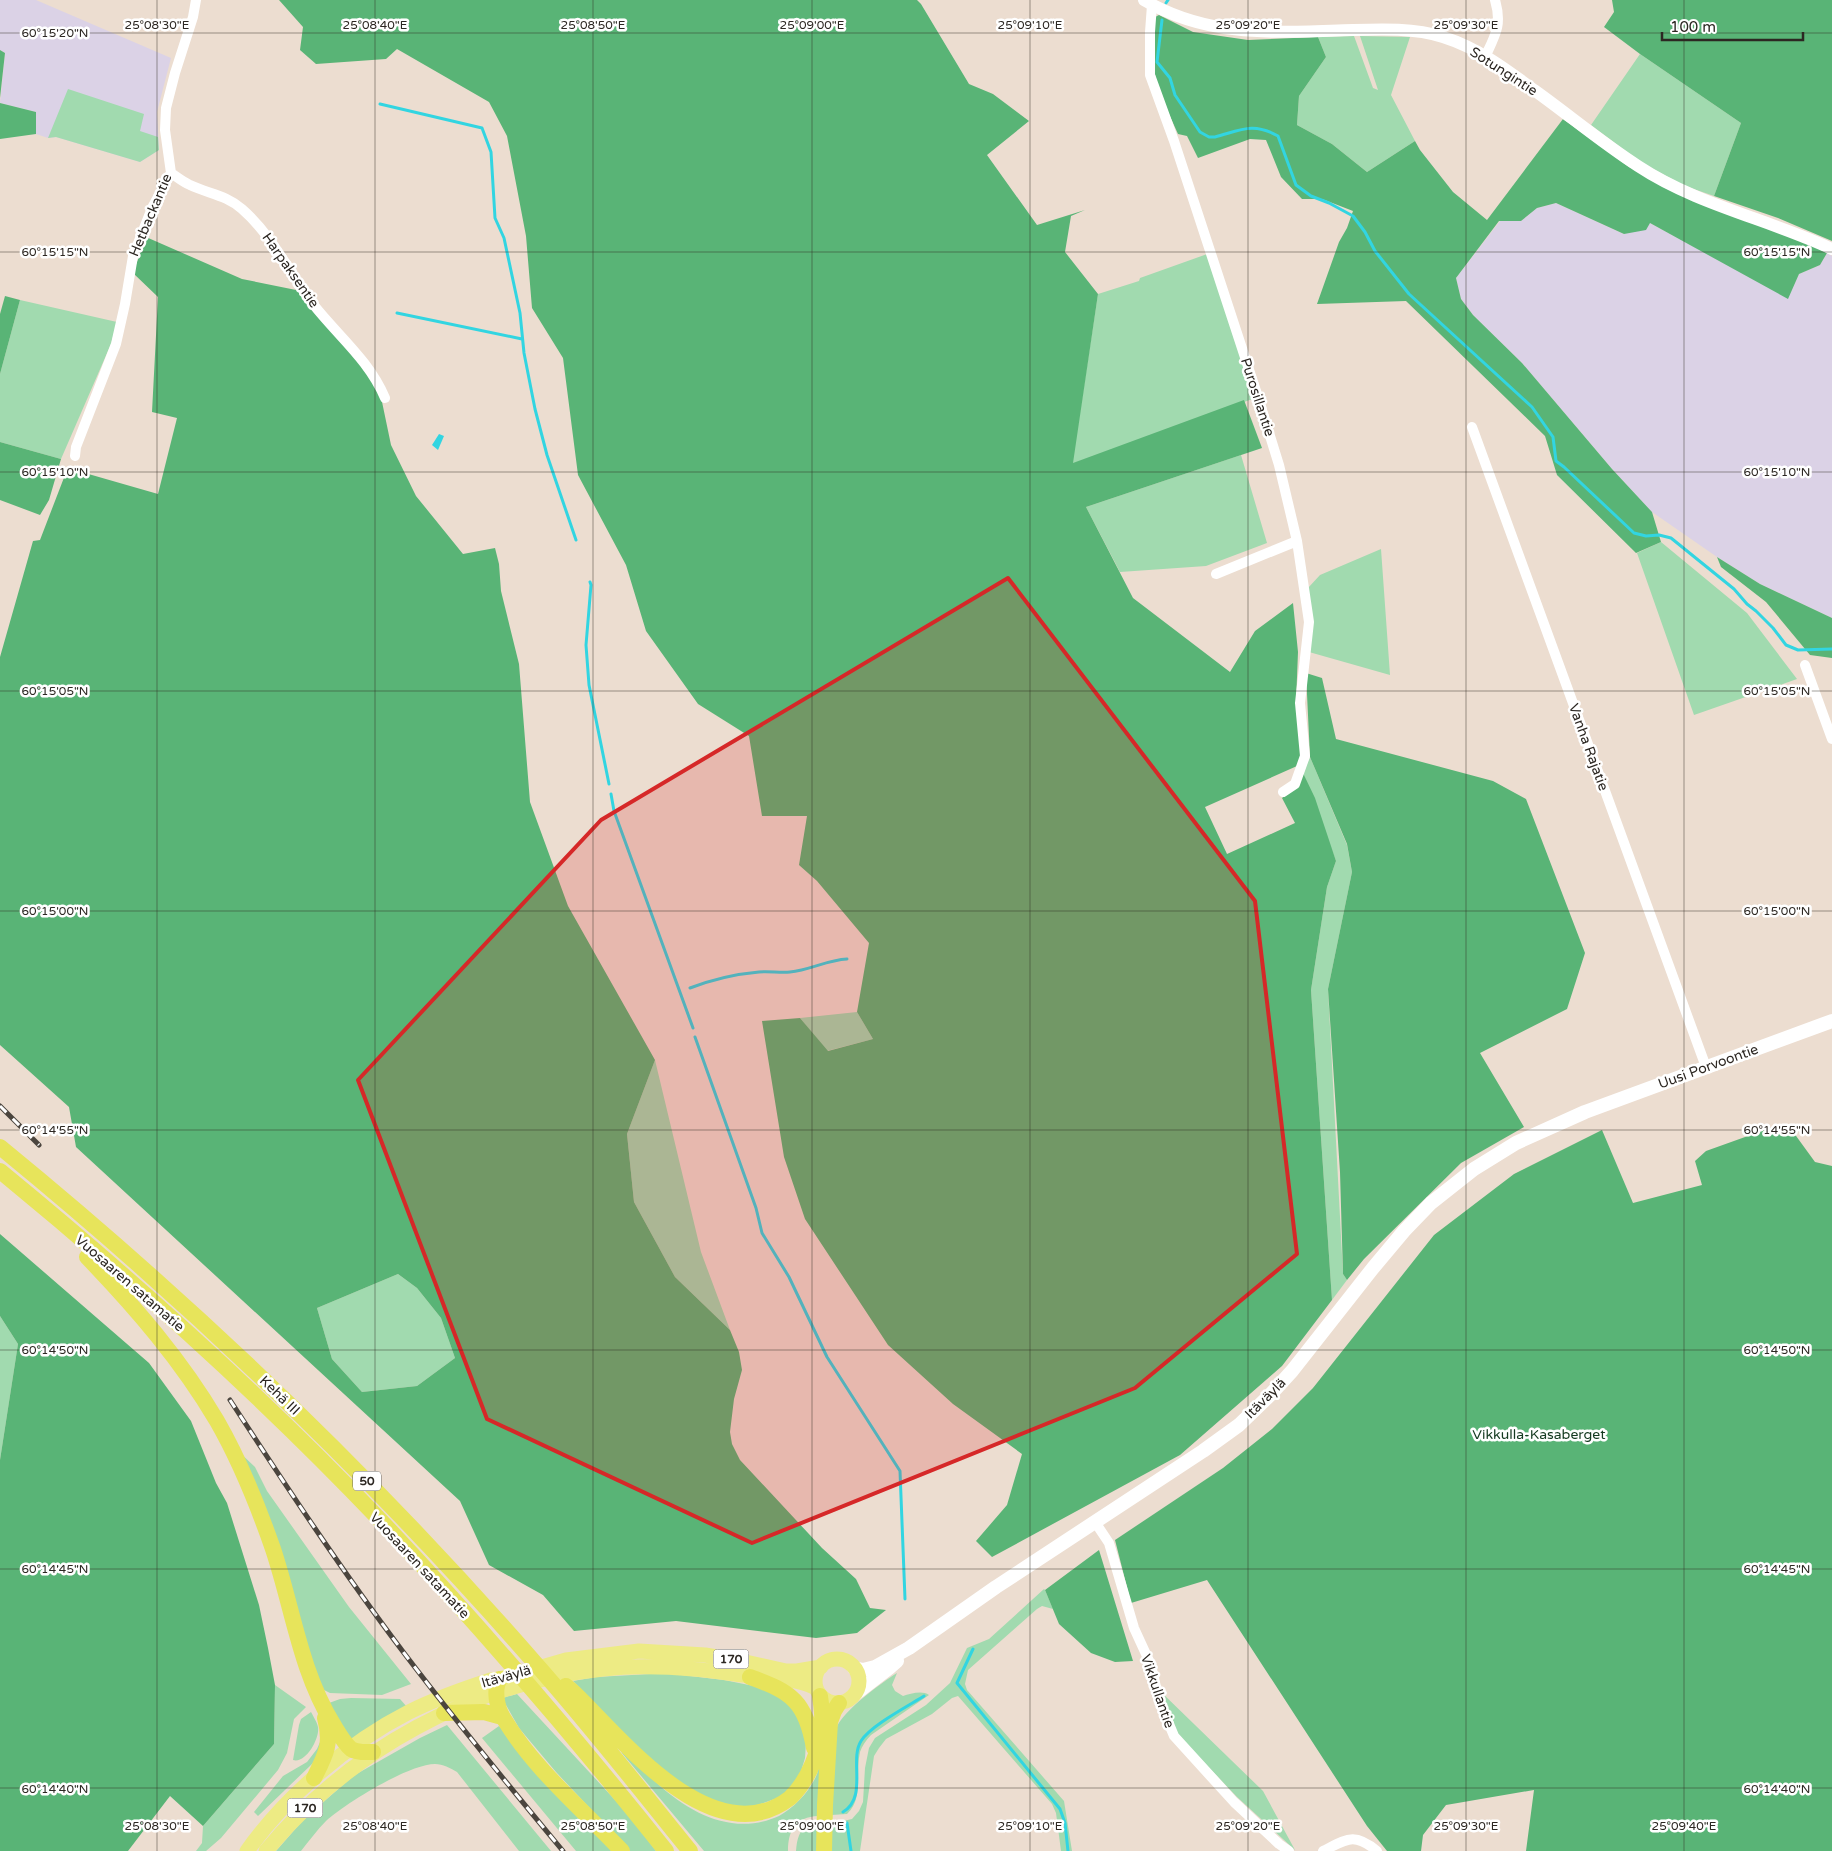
<svg xmlns="http://www.w3.org/2000/svg" width="1832" height="1851" viewBox="0 0 1832 1851" font-family="'Varela Round',sans-serif">
	<style>
		.industrial { fill: #dbd2e6 }
		.green { fill: #a1daaf }
		.forest { fill: #59b476; fill-rule: evenodd }
		.water { fill: #32d5e1 }
		.lines { fill: none; stroke-linecap: round; stroke-linejoin: round }
		.stream { stroke: #32d5e1; stroke-width: 3 }
		.minor { stroke: #fff; stroke-width: 10 }
		.tertiary { stroke: #fff; stroke-width: 12 }
		.secondary { stroke: #fff; stroke-width: 14 }
		.primary { stroke: #edeb84; stroke-width: 15 }
		.trunk { stroke: #e7e45b; stroke-width: 16 }
		.rail-casing { stroke: #4b453e; stroke-width: 5 }
		.rail { stroke: #fff; stroke-width: 3; stroke-dasharray: 9; stroke-linecap: butt }
		.marked { fill: #d62828; fill-opacity: 0.2; stroke: #d62828; stroke-width: 4; stroke-linejoin: round }
		.ticks { fill: none; stroke: #2c2722; stroke-width: 1; stroke-opacity: 0.45 }
		.labels { text-anchor: middle; stroke-width: 5; stroke-linejoin: round; paint-order: stroke }
		.shield { fill: #fff; stroke: #6b6864; stroke-width: 1 }
		.shield-label { font-size: 12px; font-weight: bold; fill: #2c2722 }
		.street-label { font-size: 14px; fill: #2c2722; stroke: #fff }
		.park-label { font-size: 14px; fill: #143a20; stroke: #fff }
		.ticks-label { font-size: 12px; text-anchor: middle; fill: #2c2722; stroke: #fff; stroke-width: 5; stroke-linejoin: round; paint-order: stroke }
	</style>
	<rect width="100%" height="100%" fill="#ecddd0"/>
	<path class="industrial" d="M0,0h36l135,58 -14,54 2,38 -19,12 -84,-25 -8,1 -12,-4v-22l-36,-9 5,-50 -5,-3z
		M1556,203l68,31 26,-11 138,75 11,-24 21,-9 7,-12 5,3v362l-72,-34 -43,-27 -65,-45 -40,-43 -90,-106 -49,-48 -12,-16 -5,-21 44,-57h21l16,-13z"/>
	<path class="green" d="M1354,36l19,52 5,2 -18,-54 50,1 -19,58 24,46 -48,31 -35,-28 -35,-19 2,-29 27,-39 -8,-20z
		M1640,54l101,69 -27,73 -29,-10 -45,-24 -49,-37z
		M68,89l76,25 -4,17 18,6 1,13 -19,12 -84,-25 -8,1z
		M1210,253l48,144 -186,67 26,-170 41,-13 1,-3z
		M20,300l97,22 -6,22 -50,115 -61,-17v-68z
		M1241,455l26,88 -61,23 -86,6 -34,-65z
		M1661,542l86,71 50,66 -103,36 -57,-162z
		M1381,549l9,126 -81,-23 -1,-64 12,-13z
		M1310,757l37,88 5,27 -24,117 15,285 4,6 -15,20 -21,-310 16,-103 9,-26 -33,-88z
		M857,1012l16,27 -46,12 -27,-33z
		M655,1060l46,192 29,78 -55,-53 -41,-75 -7,-68z
		M398,1274l19,14 24,30 14,40 -38,28 -55,6 -30,-33 -15,-51z
		M0,1316l18,28 -18,116z
		M238,1451l17,16 12,24 82,116 62,77 -29,11 -52,-2 -8,-4z
		M1044,1589l1,1 8,19 -11,-3 -5,3 -69,61 -3,14 2,6 97,111 8,50h-11l-5,-38 -4,-9 -94,-108 -6,2 -20,16 -46,25 -7,9 -5,8 -14,95h-30v-27l22,-5 7,-8 4,-9 2,-34 4,-20 6,-10 51,-33 24,-22 17,-35 22,-9z
		M897,1673l-5,12 3,6 8,5c7,-2 19,-6 26,-1l-58,40c-5,5 -9,11 -11,17 -5,21 4,46 -13,62l-16,1 6,-88c6,-16 44,-44 60,-54z
		M650,1674h23l51,6 45,9 31,25 6,28 -1,16 -5,17 -14,20 -51,18 -70,-38 -92,-94 23,-4z
		M275,1685l31,22 -12,12 -7,34 -9,17 -57,68 -15,13h-10l6,-8 1,-17 71,-82z
		M1160,1691l103,100 32,59 -58,-53 -60,-63z
		M517,1694l111,120 28,37h-26l-74,-79 -37,-44 -17,-30z
		M351,1698l49,1 7,8 -57,33 -21,-37 11,-4z
		M311,1712c2,4 6,10 7,15 2,11 -12,37 -25,33l6,-35 2,-6z
		M447,1725l104,126h-32l-62,-79c-7,-4 -14,-8 -22,-8 -26,0 -89,39 -109,57 -9,9 -17,20 -25,30h-25l28,-32 49,-43 67,-38z
		M499,1726l3,3 111,122h-37l-94,-113z
		M324,1733l-6,22 -6,9 -54,52 -4,-4 29,-36 24,-14 10,-13z
		M821,1748l-3,68c-22,1 -30,14 -30,35h-84l-83,-99c14,9 25,22 37,32 34,31 77,52 121,32 15,-8 32,-26 38,-42 3,-8 3,-18 4,-26z
		M809,1824h9l2,27h-24c1,-12 3,-21 13,-27z"/>
	<path class="forest" d="M279,0h638l4,4 48,80 24,10 36,27 -42,34 50,70 48,-15 -14,6 -6,36 33,42 -25,169 171,-63 18,48 -176,59 47,91 97,74 25,-41 38,-28 5,49 -2,50 5,53 -4,11 -92,41 22,47 68,-31 -13,-25 15,-11 6,-14 12,25 21,63 -9,26 -16,103 21,310 -50,66 -102,89 -188,102 -16,-16 31,-36 15,-51 -69,-50 -65,-59 -83,-126 -21,-62 -22,-136 38,-3 28,33 45,-12 -16,-27 12,-69 -52,-62 -18,-16 8,-49h-45l-13,-80 -51,-32 -52,-73 -20,-66 -48,-90 -15,-117 -31,-50 -6,-72 -19,-100 -18,-34 -92,-53 -11,10 -70,5 -16,-14 3,-23z
		M1612,0h220v241l-54,-23 -64,-22 27,-73 -101,-69 -36,-27 10,-15z
		M1159,15l34,17 55,8 70,-3 8,20 -27,39 -2,29 35,19 35,28 48,-31 5,9 33,42 34,28 76,-101 66,48 182,78 16,8 -7,12 -21,9 -11,25 -138,-76 -4,7 -22,4 -68,-31 -19,5 -16,13h-22l-43,57 5,21 12,16 49,48 90,106 40,43 9,30 -25,11 -79,-78 -12,-39 -139,-135 -89,3 22,-62 8,-14 6,-17 -31,-12h-20l-21,-22 -15,-37 -16,-1 -52,19 -11,-22 -9,-2 -19,-42 -6,-26 2,-49z
		M0,50l5,3 -5,45z
		M0,103l36,9v22l-36,5z
		M146,237l96,42 59,12 69,85 11,21 10,48 25,51 47,58 32,-6 4,16 2,27 18,73 11,138 38,104 87,154 -28,74 7,68 41,75 55,53 9,22 3,18 -8,29 -4,33 2,12 8,16 82,88 34,31 14,29 16,2 -29,23 -41,5 -140,-17 -102,10 -31,-36 -54,-30 -29,-64 -384,-354 -7,-40 -69,-62v-388l33,-116 7,-1 25,-65 13,-4 80,23 19,-76 -25,-6 6,-115 -25,-24zM398,1274l19,14 24,30 14,40 -38,28 -55,6 -30,-33 -15,-51z
		M5,296l15,4 -20,74v-60z
		M0,442l61,17 -12,41 -9,15 -40,-15z
		M1717,557l43,27 72,34v40l-22,-3 -44,-53 -45,-35z
		M1306,673l16,5 14,61 157,42 33,18 59,154 -18,56 -87,44 44,74 -63,36 -97,96 -17,21 -4,-6 -3,-102 -12,-183 24,-117 -5,-28 -37,-87z
		M1773,1127l18,2 24,33 17,4v685h-306l8,-61 -88,15 -23,30 -2,16h-34l-20,-25 -160,-246 -76,23 -16,-63 108,-72 49,-39 41,-41 121,-153 80,-61 88,-44 31,73 69,-18 -7,-24 11,-10z
		M0,1234l149,129 42,58 25,62 11,20 32,102 9,43 7,37 -1,59 -71,82 -33,-30 -42,55h-128v-391l18,-116 -18,-28z
		M1099,1550l34,111 -18,1 -24,-9 -32,-29 -14,-34z"/>
	<path class="water" d="M439,434l5,2 -6,14 -6,-5z"/>
	<g class="lines">
		<path class="stream" d="M1166,3l2,-3
			M1162,20l-5,42 13,16 5,17 25,37 9,5h6c26,-7 38,-15 63,-1l18,49 15,11 18,7 24,13 12,16 10,19 34,43 123,113 21,30 3,24 8,6 70,66 12,3 13,-1 12,3 63,51 13,15 9,7 17,17 13,17 12,5 34,-1
			M380,104l102,24 9,24 4,66 9,20 16,75 4,40 11,56 12,46 29,85
			M397,313l125,26
			M590,582l1,3 -5,60 3,40 20,99
			M611,794l3,17 79,217
			M690,988c21,-8 46,-14 69,-16 10,-1 21,1 31,0 20,-2 37,-12 57,-13
			M695,1037l61,171 6,25 27,44 38,80 73,114 5,128
			M973,1649l-16,34 103,126 5,14 3,28
			M843,1812c25,-15 6,-52 18,-71 9,-15 47,-35 63,-45
			M847,1823l4,28"/>
		<path class="minor" d="M1152,5l-2,27v43l24,66 84,256 21,68 18,76 12,81 -9,81 5,53 -10,28 -12,8
			M1486,55c10,-21 16,-31 9,-55
			M171,173c6,4 12,9 19,12 19,9 36,10 52,24 30,26 47,63 71,95 25,32 56,56 72,94
			M1472,427l234,640
			M75,456l1,-9 40,-103 9,-40 8,-48 19,-48 19,-35 -6,-43 1,-22 9,-35 18,-56 3,-17
			M1216,574l81,-33
			M1805,665l27,74
			M1095,1522l14,21 25,85 17,37 8,35 15,36 60,66 45,42 10,7
			M1323,1851c24,-12 31,-19 54,0"/>
		<path class="tertiary" d="M1144,0c66,39 135,32 209,30 29,-1 62,-2 90,7 35,11 63,32 91,53 35,25 68,53 104,76 59,39 130,53 194,83"/>
		<path class="secondary" d="M854,1668l9,2 12,-3 34,-19 87,-61 207,-136 36,-26 31,-30 22,-24 81,-103 31,-37 27,-28 43,-34 42,-26 69,-31 247,-91
			M854,1695l35,-27 8,-7"/>
		<path class="primary" d="M815 1681a22 22 0 1 1 44 0a22 22 0 1 1-44 0Z
			M247,1851c39,-55 101,-108 162,-139 26,-13 54,-23 82,-32l9,-1 66,-19 73,-9 66,4 36,6 45,10h11l24,-4
			M266,1851c83,-101 206,-168 337,-182 44,-5 88,-1 132,5 26,4 57,2 81,14"/>
		<path class="trunk" d="M0,1147c192,157 372,329 535,516 54,61 104,125 155,188
			M0,1171c133,109 262,225 381,350 100,106 194,216 285,330
			M87,1257c49,51 94,103 130,164 23,40 41,85 56,128 20,60 27,121 60,175 5,8 11,19 18,25 6,4 16,3 22,3
			M750,1677c42,15 56,25 64,71
			M500,1679c-7,10 -3,30 4,40 30,50 78,90 118,132
			M566,1686c10,7 18,17 27,26 45,46 128,139 197,86 19,-18 31,-49 32,-76 1,-8 -1,-17 -2,-26
			M444,1713l40,-1 18,5
			M314,1778c12,-24 18,-34 11,-60
			M824,1851l1,-46 5,-83 4,-11 5,-8"/>
		<g class="rail-casing">
			<path id="rail" d="M0,1106l39,39
				M230,1400c56,86 112,171 174,253 51,67 105,133 159,198"/>
		</g>
		<use href="#rail" class="rail"/>
	</g>
	<path class="marked" d="M1008,578l247,323 42,353 -162,134 -383,155 -265,-124 -129,-339 243,-260z"/>
	<path class="ticks" d="M157,0v1851M375,0v1851M593,0v1851M812,0v1851M1030,0v1851M1248,0v1851M1466,0v1851M1684,0v1851M0,33h1832M0,252h1832M0,472h1832M0,691h1832M0,911h1832M0,1130h1832M0,1350h1832M0,1569h1832M0,1788h1832"/>
	<g class="labels">
		<g class="shield">
			<rect x="353" y="1471.5" width="28" height="19" rx="4"/>
			<rect x="713.5" y="1649.5" width="35" height="19" rx="4"/>
			<rect x="287.5" y="1798.5" width="35" height="19" rx="4"/>
		</g>
		<g class="shield-label">
			<text x="367" y="1485">50</text>
			<text x="731" y="1663">170</text>
			<text x="305" y="1812">170</text>
		</g>
		<g class="street-label">
			<text transform="translate(1504 71) rotate(33)" y="5">Sotungintie</text>
			<text transform="translate(150 215) rotate(-67)" y="5">Hetbackantie</text>
			<text transform="translate(291 270) rotate(55)" y="5">Harpaksentie</text>
			<text transform="translate(1258 397) rotate(72)" y="5">Purosillantie</text>
			<text transform="translate(1589 747) rotate(70)" y="5">Vanha Rajatie</text>
			<text transform="translate(1708 1066) rotate(-20)" y="5">Uusi Porvoontie</text>
			<text transform="translate(130 1283) rotate(41)" y="5">Vuosaaren satamatie</text>
			<text transform="translate(280 1395) rotate(44)" y="5">Kehä III</text>
			<text transform="translate(1265 1398) rotate(-45)" y="5">Itäväylä</text>
			<text transform="translate(420 1565) rotate(47)" y="5">Vuosaaren satamatie</text>
			<text transform="translate(506 1676) rotate(-16)" y="5">Itäväylä</text>
			<text transform="translate(1158 1691) rotate(71)" y="5">Vikkullantie</text>
		</g>
		<g class="park-label">
			<text x="1539" y="1439">Vikkulla-Kasaberget</text>
		</g>
	</g>
	<g class="ticks-label">
		<text x="157" y="29">25°08'30"E</text>
		<text x="375" y="29">25°08'40"E</text>
		<text x="593" y="29">25°08'50"E</text>
		<text x="812" y="29">25°09'00"E</text>
		<text x="1030" y="29">25°09'10"E</text>
		<text x="1248" y="29">25°09'20"E</text>
		<text x="1466" y="29">25°09'30"E</text>
		<text x="55" y="37">60°15'20"N</text>
		<text x="55" y="256">60°15'15"N</text>
		<text x="1777" y="256">60°15'15"N</text>
		<text x="55" y="476">60°15'10"N</text>
		<text x="1777" y="476">60°15'10"N</text>
		<text x="55" y="695">60°15'05"N</text>
		<text x="1777" y="695">60°15'05"N</text>
		<text x="55" y="915">60°15'00"N</text>
		<text x="1777" y="915">60°15'00"N</text>
		<text x="55" y="1134">60°14'55"N</text>
		<text x="1777" y="1134">60°14'55"N</text>
		<text x="55" y="1354">60°14'50"N</text>
		<text x="1777" y="1354">60°14'50"N</text>
		<text x="55" y="1573">60°14'45"N</text>
		<text x="1777" y="1573">60°14'45"N</text>
		<text x="55" y="1793">60°14'40"N</text>
		<text x="1777" y="1793">60°14'40"N</text>
		<text x="157" y="1830">25°08'30"E</text>
		<text x="375" y="1830">25°08'40"E</text>
		<text x="593" y="1830">25°08'50"E</text>
		<text x="812" y="1830">25°09'00"E</text>
		<text x="1030" y="1830">25°09'10"E</text>
		<text x="1248" y="1830">25°09'20"E</text>
		<text x="1466" y="1830">25°09'30"E</text>
		<text x="1684" y="1830">25°09'40"E</text>
	</g>
	<path d="M1662 32v8h141v-8" fill="none" stroke="#2c2722" stroke-width="2.5"/>
	<text x="1670" y="32" font-size="15" fill="#2c2722" stroke="#ffffff" stroke-width="4" paint-order="stroke">100 m</text>
</svg>
